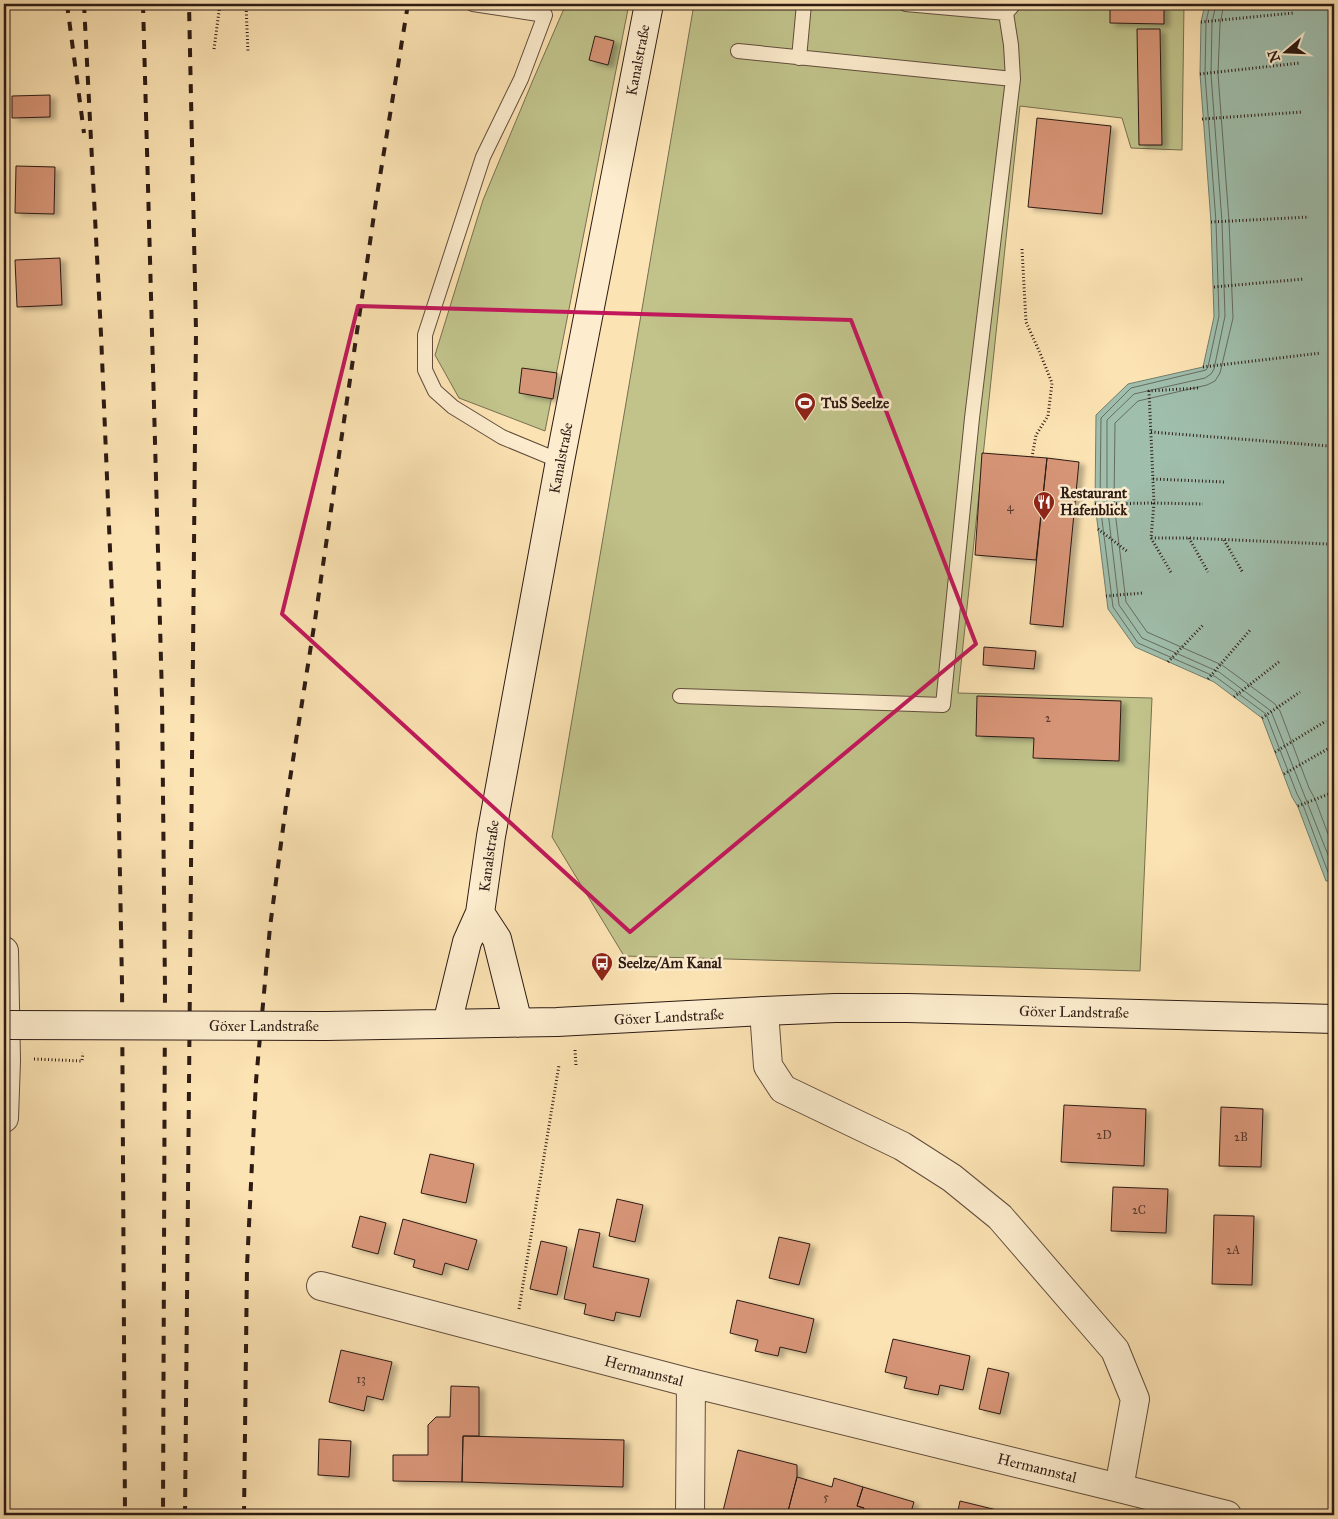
<svg xmlns="http://www.w3.org/2000/svg" width="1338" height="1519" viewBox="0 0 1338 1519" font-family="'IM FELL Great Primer',serif">
	<style>
		.green { fill: #c1c38b; stroke: #776f50 }
		.water { fill: #9fbeac; stroke: #717d6f }
		.lines { fill: none; stroke-linecap: round; stroke-linejoin: round }
		.shore { stroke: #666c60; stroke-width: 1 }
		.building { fill: #d79577; stroke: #2d1b14; filter: url(#shadow) }
		.lane-casing { stroke: #614d3c; stroke-width: 16 }
		.street-casing { stroke: #614d3c; stroke-width: 30 }
		.secondary-casing { stroke: #2d1b14; stroke-width: 30 }
		.path { stroke: #2d1b14; stroke-width: 3; stroke-dasharray: 1 2.5; stroke-linecap: butt }
		.lane { stroke: #fdedce; stroke-width: 14 }
		.street { stroke: #fdedce; stroke-width: 28 }
		.secondary { stroke: #fdedce; stroke-width: 28 }
		.rail { stroke: #2d1b14; stroke-width: 4; stroke-dasharray: 9 9; stroke-linecap: butt }
		.secondary-bridge-casing { stroke: #2d1b14; stroke-width: 30; stroke-linecap: butt }
		.secondary-bridge { stroke: #fdedce; stroke-width: 28 }
		.marked { fill: none; stroke: #c2185b; stroke-width: 4; stroke-linejoin: round }
		.labels { text-anchor: middle; stroke-width: 5; stroke-linejoin: round; paint-order: stroke }
		.number-label { font-size: 12px; fill: #583a2d }
		.street-label { font-size: 15px; fill: #2d1b14; stroke: #fdedce }
		.poi-label { font-size: 15px; font-weight: bold; fill: #2d1b14; stroke: #fdedce; text-anchor: start }
	</style>
	<defs>
		<filter id="shadow"><feDropShadow dx="5.5" dy="3" stdDeviation="2.5" flood-color="#0004"/></filter>
	</defs>
	<rect width="100%" height="100%" fill="#fce3b3"/>
	<filter id="stains"><feTurbulence type="fractalNoise" baseFrequency=".004" numOctaves="4"/><feColorMatrix values="0 0 0 0 .2 0 0 0 0 .09 0 0 0 0 .02 0 0 0 .5 -.17"/></filter>
	<radialGradient id="worn" r=".72"><stop offset=".6" stop-color="#630" stop-opacity="0"/><stop offset="1" stop-color="#630" stop-opacity=".3"/></radialGradient>
	<path class="green" d="M566,4h63l-84,427 -86,-33 -24,-43 48,-155 50,-120z
		M694,4h490l-2,146 -51,-2 -9,-30 -102,-12 -62,587 194,5 -12,273 -516,-15 -72,-119z"/>
	<path class="water" d="M1205,4h129v877h-8l-28,-74 -6,-10 -30,-79 -48,-36 -79,-35 -27,-38 -13,-105 1,-89 32,-31 75,-17 11,-50 -3,-95 -11,-148 1,-52z"/>
	<g class="lines">
		<path class="shore" d="M1210,4l-4,18 -1,52 11,148 3,94 -11,51 -2,3 -75,18 -30,30 -1,86 13,103 25,36 78,34 50,37 31,80 6,11 26,70 5,1
			M1216,4l-4,19 -1,51 11,148 3,94 -11,53 -3,5 -6,4 -71,16 -27,26v83l12,102 23,33 77,34 52,39 63,159
			M1224,4l-4,20 -2,50 11,147 4,97 -13,55 -5,8 -8,4 -69,16 -23,22 -1,80 12,99 21,30 75,33 53,39 5,7 29,77 6,11 19,51"/>
	</g>
	<path class="building" d="M1110,4h54v20l-54,-1z
		M1137,29h23l2,116h-23z
		M595,36l19,5 -6,24 -19,-5z
		M50,95v22l-38,1v-22z
		M1037,118l74,8 -9,88 -74,-7z
		M16,166l39,1 -1,47 -39,-1z
		M60,258l2,47 -45,2 -2,-47z
		M522,368l35,5 -4,26 -34,-6z
		M982,453l65,5 -11,102 -61,-5z
		M1047,458l32,4 -16,165 -33,-3z
		M984,647l52,4 -2,18 -51,-4z
		M977,696l144,5 -2,60 -86,-3 1,-20 -58,-2z
		M1064,1105l82,4 -2,57 -83,-4z
		M1221,1107l42,2 -2,58 -42,-1z
		M430,1154l44,10 -8,39 -45,-10z
		M1113,1187l55,2 -2,44 -55,-2z
		M617,1199l26,6 -8,37 -26,-6z
		M1214,1215l40,1 -2,69 -40,-1z
		M360,1216l26,7 -8,31 -26,-7z
		M403,1219l74,21 -9,30 -23,-7 -3,12 -29,-8 2,-7 -21,-6z
		M579,1229l21,4 -7,34 56,12 -9,38 -24,-5 -2,9 -30,-7 2,-10 -22,-5z
		M779,1237l31,7 -11,41 -30,-7z
		M541,1241l26,6 -10,48 -27,-6z
		M737,1300l77,19 -8,34 -26,-6 -2,9 -23,-5 3,-11 -28,-7z
		M893,1339l77,17 -7,34 -23,-5 -2,10 -34,-7 3,-11 -22,-5z
		M341,1350l51,12 -9,38 -16,-4 -3,15 -35,-9z
		M988,1368l21,5 -9,41 -21,-5z
		M451,1386l28,1v49h-16l-1,46 -69,-1v-26h35v-30l8,-8h14z
		M463,1436l161,4 -1,47 -161,-5z
		M319,1439l32,2 -2,36 -31,-2z
		M738,1450l59,15v12l-10,38h-65z
		M797,1477l35,10 2,-9 29,9 -6,19 7,2 -2,7h-75z
		M863,1487l51,15 -4,13h-48l2,-7 -7,-2z
		M960,1501l45,11v3h-48z"/>
	<g class="lines">
		<g class="lane-casing">
			<path id="lane" d="M473,4l72,11 -24,64 -38,78 -58,178v35l10,21 18,16 49,30 58,24
				M906,4l100,9
				M1006,13l8,-9
				M738,51l275,28
				M799,58l5,-54
				M680,696l263,9 29,-287 41,-339 -2,-34 -5,-32"/>
		</g>
		<g class="street-casing">
			<path id="street" d="M4,951l2,110 -2,57
				M321,1286l370,97 428,105 16,-89 -20,-49 -115,-133 -48,-39 -50,-32 -119,-57 -15,-23 -4,-55
				M1119,1488l108,27
				M690,1515l1,-132"/>
		</g>
		<g class="secondary-casing">
			<path id="secondary" d="M480,913l17,26 21,84
				M447,1024l20,-82 13,-29 11,-77 69,-375 89,-457
				M326,1026l231,-4 207,-11 71,-3h72l427,11"/>
		</g>
		<path class="path" d="M246,4l2,49
			M1201,22l92,-9
			M214,49l6,-45
			M1200,74l100,-11
			M1202,119l100,-7
			M1211,222l98,-5
			M1022,249l4,73 14,31 12,30 -4,33 -12,19 -4,22
			M1214,287l90,-8
			M1203,367l118,-14
			M1198,388l-49,3 5,112 49,1
			M1151,432l177,14
			M1153,479l72,3
			M1095,504l59,-1 -3,35h38l138,6
			M1098,529l30,23
			M1151,538l21,36
			M1189,538l19,34
			M1224,540l19,33
			M1106,596l37,-3
			M1168,662l35,-37
			M1208,679l43,-50
			M1234,697l46,-36
			M1262,718l38,-26
			M1275,752l51,-31
			M1284,774l47,-27
			M1298,806l36,-14
			M575,1050l1,16
			M34,1059l48,2 1,-8
			M519,1309l40,-244"/>
		<use href="#lane" class="lane"/>
		<use href="#street" class="street"/>
		<use href="#secondary" class="secondary"/>
		<path class="rail" d="M67,4l17,129
			M84,4l17,330 16,383 5,266 3,532
			M143,4l19,693 3,293 -2,525
			M185,1515l11,-1184 -7,-327
			M244,1515l3,-249 9,-185 14,-154 17,-129 28,-178 61,-419 32,-197"/>
		<g class="secondary-bridge-casing">
			<path id="secondary-bridge" d="M4,1025l322,1"/>
		</g>
		<use href="#secondary-bridge" class="secondary-bridge"/>
	</g>
	<path class="marked" d="M358,306l493,14 125,324 -346,288 -348,-318z"/>
	<defs>
		<g id="stadium-pin" transform="scale(1.125)"><path d="M0 17L-7.5 6A9.5 9.5 0 1 1 7.5 6Z" fill="#8f2418" stroke="#fdedce"/><path d="M0-5a6.5 5 0 1 0 0 10a6.5 5 0 1 0 0-10ZM-3.5-1.8h7v3.6h-7Z" fill="#fff"/></g>
		<g id="restaurant-pin" transform="scale(1.125)"><path d="M0 17L-7.5 6A9.5 9.5 0 1 1 7.5 6Z" fill="#8f2418" stroke="#fdedce"/><path d="M-5-6h1v4h1v-4h1v4h1v-4h1v5L-1.5 .5V6h-2V.5L-5-1ZM5-6V6H3V1.5H1.5Q1.5-4 5-6Z" fill="#fff"/></g>
		<g id="bus-pin" transform="scale(1.125)"><path d="M0 17L-7.5 6A9.5 9.5 0 1 1 7.5 6Z" fill="#8f2418" stroke="#fdedce"/><path d="M-5-6H5V4H4V6H2V4H-2V6H-4V4H-5ZM-3.5-4V0h7V-4ZM-3.5 1.2v1.5H-2V1.2ZM2 1.2v1.5H3.5V1.2Z" fill="#fff"/></g>
	</defs>
	<g fill-rule="evenodd">
		<use href="#stadium-pin" x="805" y="403"/>
		<use href="#restaurant-pin" x="1044" y="502"/>
		<use href="#bus-pin" x="602" y="963"/>
	</g>
	<g class="labels">
		<g class="number-label">
			<text x="1010" y="511">4</text>
			<text x="1048" y="722">2</text>
			<text x="1104" y="1139">2D</text>
			<text x="1241" y="1141">2B</text>
			<text x="1139" y="1214">2C</text>
			<text x="1233" y="1254">2A</text>
			<text x="361" y="1383">13</text>
			<text x="826" y="1501">5</text>
		</g>
		<g class="street-label">
			<text transform="translate(638 60) rotate(-79)" y="5">Kanalstraße</text>
			<text transform="translate(561 458) rotate(-79)" y="5">Kanalstraße</text>
			<text transform="translate(489 856) rotate(-82)" y="5">Kanalstraße</text>
			<text transform="translate(1074 1012) rotate(1)" y="5">Göxer Landstraße</text>
			<text transform="translate(669 1017) rotate(-3)" y="5">Göxer Landstraße</text>
			<text x="264" y="1031">Göxer Landstraße</text>
			<text transform="translate(644 1371) rotate(15)" y="5">Hermannstal</text>
			<text transform="translate(1037 1468) rotate(14)" y="5">Hermannstal</text>
		</g>
		<g class="poi-label">
			<text x="821" y="408">TuS Seelze</text>
			<text x="1060" y="498">Restaurant<tspan x="1060" dy="17">Hafenblick</tspan></text>
			<text x="618" y="968">Seelze/Am Kanal</text>
		</g>
	</g>
	<rect width="1338" height="1519" fill="none" stroke="#fce3b3" stroke-width="20"/>
	<rect x="5" y="5" width="1328" height="1509" fill="none" stroke="#2d1b14" stroke-width="2.5"/>
	<rect x="10" y="10" width="1318" height="1499" fill="none" stroke="#2d1b14"/>
	<g transform="translate(1286 52) rotate(251)" stroke="#fdedce" stroke-width="4" paint-order="stroke">
	<path d="M0-4L9 19L0 12L-9 19Z" fill="#2d1b14"/>
	<text y="-8" font-size="14" font-weight="bold" text-anchor="middle" fill="#2d1b14">N</text>
	</g>
	<rect width="100%" height="100%" filter="url(#stains)"/>
	<rect width="100%" height="100%" fill="url(#worn)"/>
</svg>
